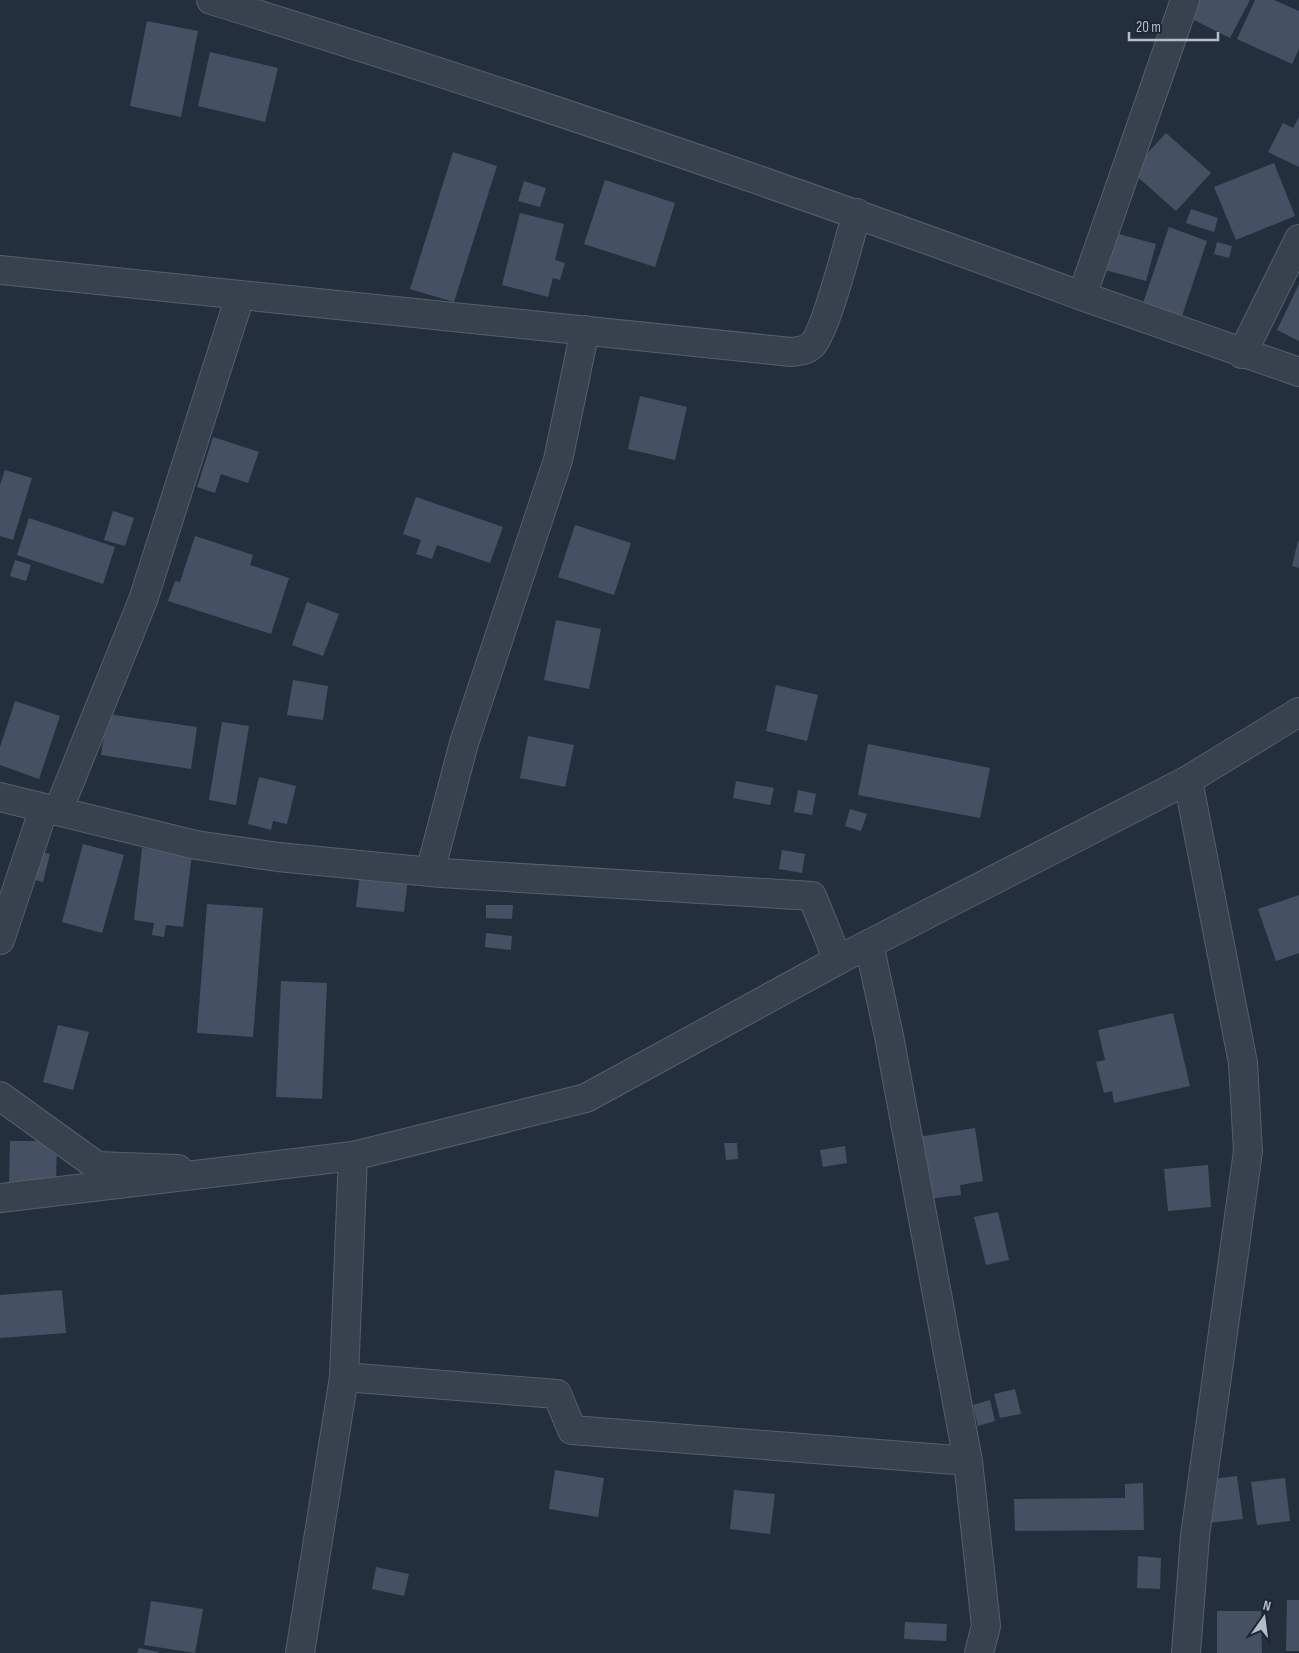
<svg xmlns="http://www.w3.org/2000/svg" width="1299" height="1653" viewBox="0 0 1299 1653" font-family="'Sofia Sans Condensed',sans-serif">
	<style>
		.building { fill: #455162 }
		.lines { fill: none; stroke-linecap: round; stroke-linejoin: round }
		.minor-casing { stroke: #565f6c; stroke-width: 30 }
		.tertiary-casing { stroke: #565f6c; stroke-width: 30 }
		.minor { stroke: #38414e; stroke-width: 28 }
		.tertiary { stroke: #38414e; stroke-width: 28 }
	</style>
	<rect width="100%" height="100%" fill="#242f3e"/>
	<path class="building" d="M1194,0h56l-20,38 -44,-22z
		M1255,0h19l25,11v38l-7,15 -55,-25z
		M147,21l51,10 -17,86 -51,-11z
		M210,52l68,16 -13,54 -67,-16z
		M1299,117v50l-31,-15 15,-29 10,5z
		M1166,133l45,40 -35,38 -45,-40z
		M453,152l44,14 -43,136 -44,-13z
		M1274,163l21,53 -59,24 -22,-53z
		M605,180l70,23 -20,64 -71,-23z
		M524,181l22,7 -6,19 -22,-6z
		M1191,209l27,9 -4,14 -28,-9z
		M520,213l44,11 -9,36 10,3 -5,17 -7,-2 -5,19 -46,-12z
		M1169,227l38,14 -25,75 -39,-13z
		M1115,233l41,11 -10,37 -41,-11z
		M1217,242l15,4 -3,12 -15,-4z
		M1299,284v57l-22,-11z
		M640,396l47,11 -12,53 -47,-11z
		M213,437l46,15 -11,31 -27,-9 -6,19 -18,-6z
		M5,470l27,8 -19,62 -13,-4v-51z
		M416,497l87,30 -13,36 -53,-18 -5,14 -16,-5 5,-14 -18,-6z
		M113,511l21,7 -9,28 -21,-6z
		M29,518l86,29 -12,37 -86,-29z
		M575,525l56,18 -17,52 -56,-18z
		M195,536l58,19 -3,10 39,13 -18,56 -103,-33 7,-20 5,1z
		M1298,541h1v27l-7,-2z
		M15,560l16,5 -5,16 -16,-5z
		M307,602l32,12 -16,42 -31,-11z
		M556,620l45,9 -12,60 -45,-9z
		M293,680l35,6 -5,34 -36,-5z
		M776,685l42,10 -11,46 -41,-10z
		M15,701l45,15 -21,63 -39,-14v-18z
		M107,714l90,13 -6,42 -90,-14z
		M222,722l27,4 -13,79 -27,-5z
		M528,736l46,9 -9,42 -45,-9z
		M868,744l122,24 -10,50 -122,-23z
		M259,777l37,9 -9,38 -14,-3 -2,9 -23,-6z
		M736,781l38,7 -4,17 -37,-7z
		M798,790l18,4 -4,21 -18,-3z
		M850,809l17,5 -6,17 -16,-5z
		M83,844l41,11 -22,78 -40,-11z
		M142,848l50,6 -9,73 -17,-2 -2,12 -12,-2 2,-12 -20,-3z
		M31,849l19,5 -7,28 -19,-5z
		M782,850l23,4 -3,19 -23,-4z
		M360,873l48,5 -4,34 -48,-5z
		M1299,895v58l-23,8 -18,-52z
		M207,904l56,4 -10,129 -56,-4z
		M486,905h27l-1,14 -26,-1z
		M486,933l26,3 -1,14 -26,-3z
		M281,981l46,2 -5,116 -46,-2z
		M1173,1013l17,73 -76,17 -2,-12 -8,2 -8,-31 9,-2 -7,-30z
		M58,1025l31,7 -16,58 -30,-8z
		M975,1128l8,53 -23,4 1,10 -34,4 -9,-62z
		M10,1141h47l-1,42 -47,-1z
		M724,1143h13l1,16 -12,1z
		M845,1146l2,17 -24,4 -3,-17z
		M1208,1165l3,42 -43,4 -4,-42z
		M998,1212l11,48 -23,5 -12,-48z
		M62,1290l4,43 -66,5v-43z
		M1015,1389l6,25 -21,4 -6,-24z
		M990,1400l5,21 -17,5 -5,-21z
		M555,1470l49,8 -6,39 -49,-8z
		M1237,1476l6,43 -34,4 -5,-43z
		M1285,1478l5,43 -33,4 -6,-43z
		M1143,1483l1,47 -129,1 -1,-32 111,-1v-14z
		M734,1490l41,4 -5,40 -40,-5z
		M1138,1556l23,2 -1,31 -23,-1z
		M376,1567l33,7 -5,22 -32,-7z
		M1287,1600h12v51h-13z
		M151,1601l52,8 -8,44 -51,-8z
		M1217,1611h44l1,42h-45z
		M905,1622l42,2 -1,17 -42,-2z
		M139,1648l20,4 -1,1h-21z"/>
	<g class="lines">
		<g class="minor-casing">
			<path id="minor" d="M211,0c293,90 583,190 871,296l103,-296
				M0,270l791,82c7,-1 15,-1 21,-7 14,-13 38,-109 45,-132
				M1082,296l217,76
				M1242,354l57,-115
				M0,797l196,48 82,12 163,16 371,23 21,52 7,11
				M58,811l85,-211 97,-304
				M430,872l34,-129 94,-283 27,-130
				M0,940l44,-132
				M869,944l20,92 79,425 18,165 -7,27
				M0,1096l97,70 81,3
				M344,1377l213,17 15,36 396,31
				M300,1653l44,-276 9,-221
				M1186,1653l9,-117 53,-385 -5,-88 -55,-283"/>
		</g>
		<g class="tertiary-casing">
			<path id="tertiary" d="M0,1198l353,-42 233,-58 254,-139 348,-179 111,-68"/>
		</g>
		<use href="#minor" class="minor"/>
		<use href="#tertiary" class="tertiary"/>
	</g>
	<g transform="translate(1264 1618) rotate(14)" stroke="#1d2633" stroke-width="4" paint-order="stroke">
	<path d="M0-4L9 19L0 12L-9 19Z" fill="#b4bcc9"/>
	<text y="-8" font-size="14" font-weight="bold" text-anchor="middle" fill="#b4bcc9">N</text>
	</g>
	<path d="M1129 32v8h89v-8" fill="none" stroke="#b4bcc9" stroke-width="2.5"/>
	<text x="1136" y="32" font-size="15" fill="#b4bcc9" stroke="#1d2633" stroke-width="4" paint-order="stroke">20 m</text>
</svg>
